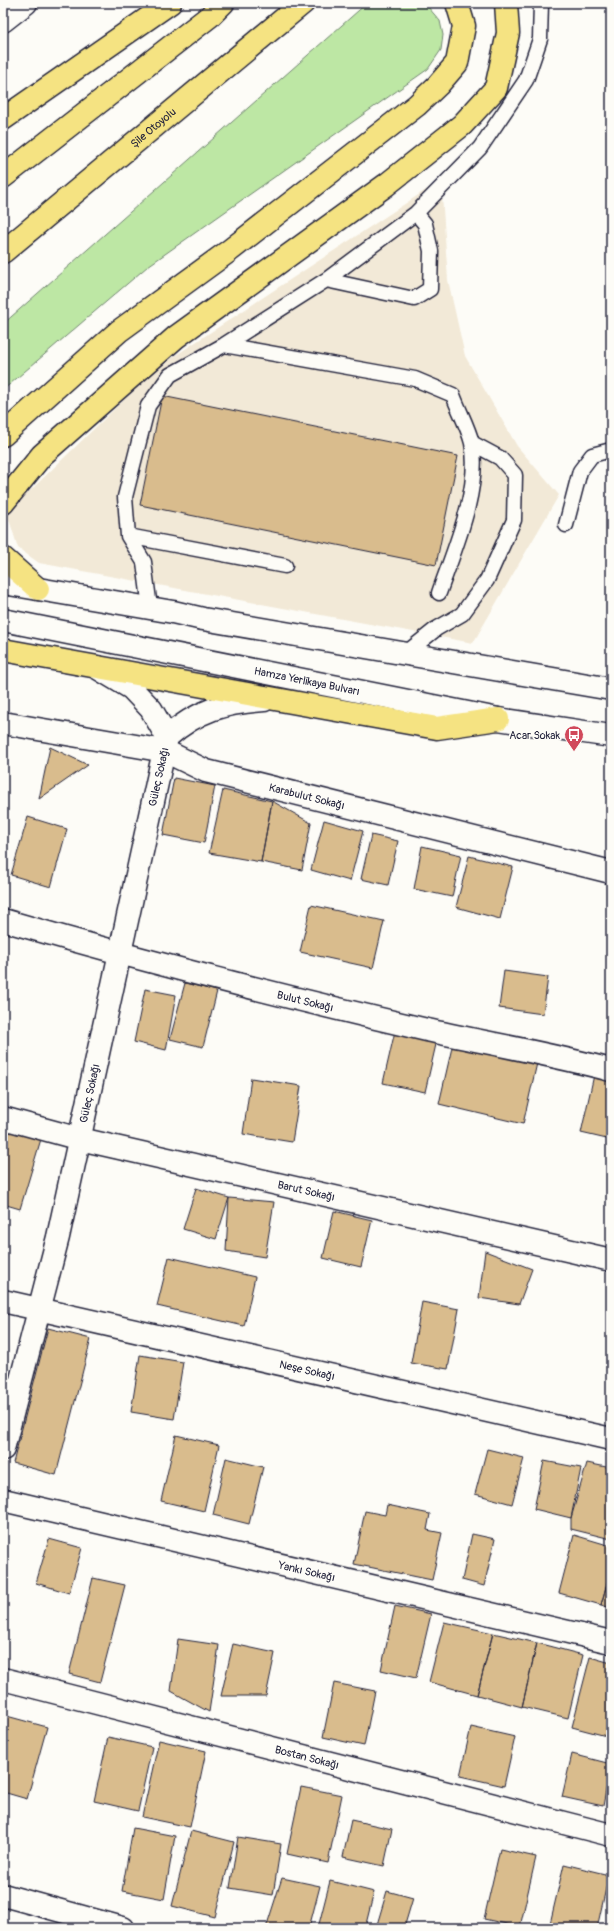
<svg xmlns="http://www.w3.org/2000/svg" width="614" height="1931" viewBox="0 0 614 1931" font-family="Pangolin,sans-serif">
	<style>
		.built { fill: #f2e9d7 }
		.green { fill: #bde7a4; stroke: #708470 }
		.building { fill: #d9bc8d; stroke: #22223b }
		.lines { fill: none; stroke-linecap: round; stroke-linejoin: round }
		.service-casing { stroke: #22223b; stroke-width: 17 }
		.minor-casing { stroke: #22223b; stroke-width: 25 }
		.secondary-casing { stroke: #22223b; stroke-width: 25 }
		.trunk-casing { stroke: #22223b; stroke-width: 25 }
		.service { stroke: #fdfcf7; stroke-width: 14 }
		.minor { stroke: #fdfcf7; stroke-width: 22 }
		.secondary { stroke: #fdfcf7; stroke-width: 22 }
		.trunk { stroke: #f5e382; stroke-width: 22 }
		.labels { text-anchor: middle; stroke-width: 3.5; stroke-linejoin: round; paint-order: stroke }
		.street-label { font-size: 11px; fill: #22223b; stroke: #fdfcf7 }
		.poi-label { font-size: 11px; fill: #22223b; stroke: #fdfcf7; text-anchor: end }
	</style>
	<rect width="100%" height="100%" fill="#fdfcf7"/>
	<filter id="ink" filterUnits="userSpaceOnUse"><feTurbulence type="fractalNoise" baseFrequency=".025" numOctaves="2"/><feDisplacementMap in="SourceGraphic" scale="8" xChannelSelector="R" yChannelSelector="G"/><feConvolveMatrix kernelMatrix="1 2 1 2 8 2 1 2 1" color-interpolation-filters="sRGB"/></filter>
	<g filter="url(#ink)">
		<path class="built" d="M441,180l7,100 17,76 52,90 42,49 -86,148 -434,-80 -21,-15 -11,-35 151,-146z"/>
		<path class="green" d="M367,3h54l7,4 12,14 3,14 -2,15 -13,19 -280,197 -145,124v-66z"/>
		<path class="building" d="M162,396l296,60 -22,109 -296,-60z
			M50,747l38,18 -49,34z
			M174,778l41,8 -11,57 -41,-8z
			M223,790l49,11 -11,61 -52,-9z
			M272,801l39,22 -9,47 -41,-8z
			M28,817l39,12 -16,58 -40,-12z
			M324,820l39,11 -13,50 -39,-11z
			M371,835l27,6 -10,44 -27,-6z
			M422,846l39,9 -9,42 -38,-8z
			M469,856l44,11 -13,52 -44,-12z
			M311,905l73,16 -11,47 -73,-16z
			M504,971l44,6 -5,37 -44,-6z
			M185,983l32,8 -14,56 -33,-8z
			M145,989l31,6 -10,55 -32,-8z
			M395,1031l42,9 -12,52 -42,-9z
			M453,1043l84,20 -14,61 -84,-20z
			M594,1075l17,6v59l-30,-7z
			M251,1078l50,8 -9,56 -49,-8z
			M3,1128l41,1 -24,80 -17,-5z
			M196,1188l33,10 -13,41 -33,-10z
			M229,1198l45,4 -9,55 -39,-6z
			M334,1211l38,9 -11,47 -38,-9z
			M485,1251l47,18 -13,35 -40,-6z
			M169,1257l86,20 -11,49 -87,-20z
			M422,1302l37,7 -11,60 -37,-6z
			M48,1328l43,11 -35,136 -43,-12z
			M140,1355l43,7 -9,57 -43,-7z
			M176,1435l43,10 -15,66 -43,-10z
			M487,1449l37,9 -12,46 -37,-10z
			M226,1458l37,9 -14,57 -36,-9z
			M544,1461l37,7 -10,50 -37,-9z
			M587,1463l24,5v71l-40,-10v-11z
			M387,1505l43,9 -3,16 15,3 -10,47 -78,-16 11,-53 20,4z
			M472,1534l23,5 -11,47 -22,-6z
			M574,1535l37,11v23l-10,36 -42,-12z
			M49,1539l33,9 -13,45 -33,-10z
			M611,1569v39l-10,-3z
			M93,1578l32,7 -25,97 -31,-8z
			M395,1606l36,8 -15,64 -35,-8z
			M444,1622l49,11 -16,62 -48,-13z
			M493,1633l44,10 -15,64 -45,-12z
			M178,1639l41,6 -10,67 -38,-21z
			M537,1643l46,12 -15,63 -46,-11z
			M233,1644l42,9 -9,43h-45z
			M590,1657l21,6 -1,74 -38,-10z
			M334,1683l41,8 -11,55 -41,-9z
			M3,1715l44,12 -20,72 -24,-7z
			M471,1727l44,10 -11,49 -44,-10z
			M108,1737l44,10 -14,64 -44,-10z
			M159,1740l47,11 -16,76 -48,-10z
			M572,1754l39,10 -8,42 -41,-9z
			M301,1787l41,8 -14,68 -41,-9z
			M351,1820l41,9 -8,37 -41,-9z
			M133,1828l42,8 -11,63 -42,-8z
			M191,1831l43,11 -19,75 -43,-11z
			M238,1837l43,7 -8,51 -43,-7z
			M500,1849l36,8 -16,70 -36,-8z
			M564,1864l45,11 -12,53h-48z
			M282,1878l38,8 -11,42h-43z
			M330,1881l44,11 -9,36h-47z
			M387,1891l26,7 -9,30h-28z"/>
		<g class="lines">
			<g class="service-casing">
				<path id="service" d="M326,280l88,19 16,-10 1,-38 -6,-27 -9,-11
					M224,345l191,34 38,16c6,16 15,32 19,48 9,46 -18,107 -33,150
					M566,525l14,-54 12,-16 19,-5
					M128,536l157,30
					M150,608l-6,-46 -16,-26 -3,-39 23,-91 22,-31 54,-30 102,-65 90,-67 64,-65 46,-68 14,-41 1,-36
					M406,653l30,-24 26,-15 25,-34 27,-60 1,-45 -15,-17 -28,-15"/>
			</g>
			<g class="minor-casing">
				<g id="minor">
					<path d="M3,21l23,-18"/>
					<path d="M96,667l35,21 20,21 16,28c31,-27 57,-34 97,-37"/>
					<path id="s1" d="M3,723l162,28 41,20 405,101"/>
					<path id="s2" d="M3,920c140,41 281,77 424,110 61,13 123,24 184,40"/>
					<path id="s3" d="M3,1118l77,21 531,121"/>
					<path id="s4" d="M3,1301l608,138"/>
					<path id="s5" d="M3,1449l55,-212 109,-500"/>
					<path id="s6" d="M3,1500l608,142"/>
					<path id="s7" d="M3,1679l608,156"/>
					<path d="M3,1895l120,33"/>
				</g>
			</g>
			<g class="secondary-casing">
				<g id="secondary">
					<path d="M3,583l170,29 30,7 408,70"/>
					<path id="s8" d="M3,620l495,99 113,17"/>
				</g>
			</g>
			<g class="trunk-casing">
				<g id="trunk">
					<path d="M3,119l167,-116"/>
					<path d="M3,177l207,-161 13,-13"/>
					<path id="s9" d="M3,252l300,-249"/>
					<path d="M3,435l116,-104 110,-80 188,-146 21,-20 19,-22 7,-37 -7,-23"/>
					<path d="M3,503l39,-48 134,-118 210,-152 76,-60 34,-37 12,-55 -2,-30"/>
					<path d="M3,558l35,31"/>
					<path d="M3,650l434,78 61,-9"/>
				</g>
			</g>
			<use href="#service" class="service"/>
			<use href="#minor" class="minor"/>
			<use href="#secondary" class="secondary"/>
			<use href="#trunk" class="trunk"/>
		</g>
	</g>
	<defs>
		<g id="bus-pin" transform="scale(1)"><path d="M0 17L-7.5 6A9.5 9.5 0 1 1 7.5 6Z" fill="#d1495b" stroke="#fdfcf7"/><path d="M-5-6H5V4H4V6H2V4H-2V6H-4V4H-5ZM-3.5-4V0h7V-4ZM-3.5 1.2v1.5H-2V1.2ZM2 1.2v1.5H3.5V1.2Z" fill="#fff"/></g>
	</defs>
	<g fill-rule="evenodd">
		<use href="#bus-pin" x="574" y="735"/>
	</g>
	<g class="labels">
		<g class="street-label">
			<text dy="4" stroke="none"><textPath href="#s9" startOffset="195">Şile Otoyolu</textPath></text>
			<text dy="4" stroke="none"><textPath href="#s8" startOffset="310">Hamza Yerlikaya Bulvarı</textPath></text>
			<text dy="4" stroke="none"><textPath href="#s5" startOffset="690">Güleç Sokağı</textPath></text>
			<text dy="4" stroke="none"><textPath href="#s1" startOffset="314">Karabulut Sokağı</textPath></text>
			<text dy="4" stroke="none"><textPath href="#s2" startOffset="313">Bulut Sokağı</textPath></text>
			<text dy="4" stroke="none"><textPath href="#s5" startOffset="366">Güleç Sokağı</textPath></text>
			<text dy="4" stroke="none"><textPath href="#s3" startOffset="312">Barut Sokağı</textPath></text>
			<text dy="4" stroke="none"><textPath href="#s4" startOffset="312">Neşe Sokağı</textPath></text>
			<text dy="4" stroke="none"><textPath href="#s6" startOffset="312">Yankı Sokağı</textPath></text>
			<text dy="4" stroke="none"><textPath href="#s7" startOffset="314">Bostan Sokağı</textPath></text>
		</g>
		<g class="poi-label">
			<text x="560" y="739">Acar Sokak</text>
		</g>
	</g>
	<rect width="614" height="1931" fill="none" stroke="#fdfcf7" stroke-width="16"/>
	<rect x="8" y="8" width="598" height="1915" fill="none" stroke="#22223b" stroke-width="1.5" filter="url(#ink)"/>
</svg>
